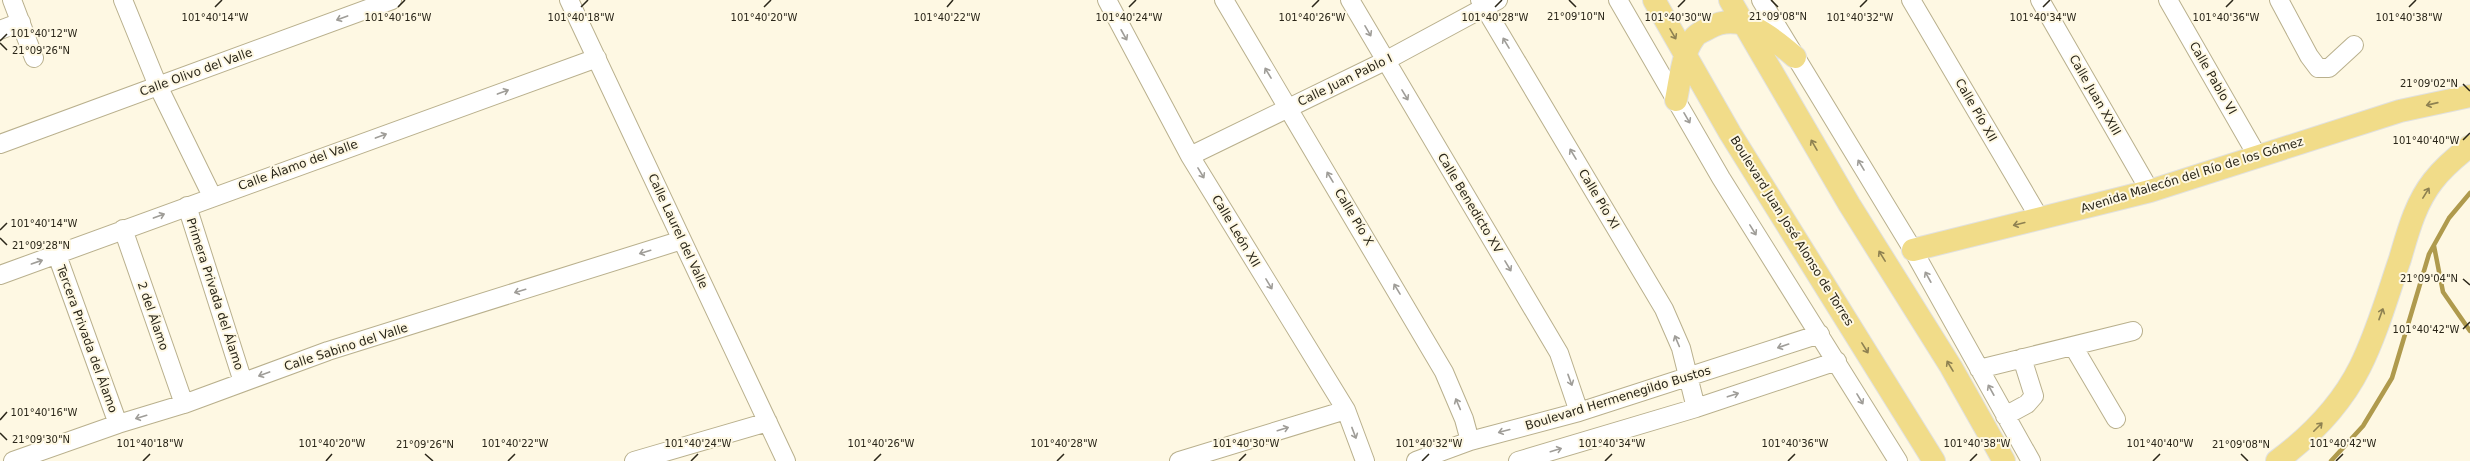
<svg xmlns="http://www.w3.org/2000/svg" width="2470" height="461" viewBox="0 0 2470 461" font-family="'DejaVu Sans',sans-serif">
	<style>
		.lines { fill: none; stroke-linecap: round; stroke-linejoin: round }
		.stream { stroke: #af9a4d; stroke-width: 4.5 }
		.minor-casing { stroke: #b9b08d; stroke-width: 20 }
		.major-casing { stroke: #e1e1df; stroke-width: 24 }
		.minor { stroke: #fff; stroke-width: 18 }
		.major { stroke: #f1dc89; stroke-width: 22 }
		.oneway { stroke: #9f9d98 }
		.oneway2 { stroke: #8e8151 }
		.ticks { fill: none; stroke: #2a2619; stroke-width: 1.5 }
		.labels { text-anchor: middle; stroke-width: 4; stroke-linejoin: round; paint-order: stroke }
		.street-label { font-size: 12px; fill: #2a2619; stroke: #fef8e3 }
		.ticks-label { font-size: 10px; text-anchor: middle; fill: #2a2619; stroke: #fef8e3; stroke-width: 4; stroke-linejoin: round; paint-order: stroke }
	</style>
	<rect width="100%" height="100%" fill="#fef8e3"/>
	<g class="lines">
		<path class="stream" d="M2434,246l9,46 27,39
			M2331,461l32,-35 29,-48 37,-124 20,-36 21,-25"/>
		<g class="minor-casing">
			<path id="minor" d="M12,0l22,58
				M123,0l35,86 54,110
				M569,0l217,461
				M1107,0l83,156 156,254 19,51
				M1224,0l220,372 20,47 6,22
				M1350,0l209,353 20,59
				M1480,0l184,309 17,39 15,60
				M1618,0l103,178 177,283
				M1761,0l152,250 118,211
				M1911,0l129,219
				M2040,0l110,191
				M2168,0l90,157
				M2279,0l30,56 9,12h11l25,-23
				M0,30l21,-8
				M0,144l392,-144
				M1190,156l195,-95 113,-61
				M187,206l56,176
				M123,229l61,175
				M57,255l61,169
				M0,275l597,-217
				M2073,346l43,73
				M1979,369l154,-38
				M2005,416l22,-12 7,-8 -12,-38
				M13,461l105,-37 66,-20 144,-53 354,-111
				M634,461l134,-39
				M1179,461l167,-51
				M1416,461l54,-20 109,-29 241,-78
				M1518,461l178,-53 141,-47"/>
		</g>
		<g class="major-casing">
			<path id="major" d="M1654,0l76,133 204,328
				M1730,0l119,204 102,163 53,94
				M1676,100c4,-19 6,-46 18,-62 3,-5 10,-7 15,-10 31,-18 63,9 86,29
				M1913,250l237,-59 250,-80 70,-15
				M2277,461c35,-26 64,-56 83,-94 17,-34 28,-73 40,-108 8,-27 15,-55 33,-78 10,-13 24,-25 37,-35"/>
		</g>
		<use href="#minor" class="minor"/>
		<use href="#major" class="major"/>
	</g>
	<defs><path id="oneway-shaft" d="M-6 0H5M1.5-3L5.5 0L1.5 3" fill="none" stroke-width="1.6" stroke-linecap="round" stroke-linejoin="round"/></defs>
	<g class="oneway">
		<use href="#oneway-shaft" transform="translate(342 18) rotate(160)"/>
		<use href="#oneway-shaft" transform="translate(1368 31) rotate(60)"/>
		<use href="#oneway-shaft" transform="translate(1124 35) rotate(61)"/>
		<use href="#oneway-shaft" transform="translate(1506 43) rotate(-121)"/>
		<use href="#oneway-shaft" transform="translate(1268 73) rotate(-121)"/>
		<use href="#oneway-shaft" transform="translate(503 92) rotate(-20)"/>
		<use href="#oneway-shaft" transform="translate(1405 95) rotate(59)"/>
		<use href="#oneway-shaft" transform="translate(1687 118) rotate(60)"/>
		<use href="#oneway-shaft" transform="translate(381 136) rotate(-20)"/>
		<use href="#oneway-shaft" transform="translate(1573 154) rotate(-121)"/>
		<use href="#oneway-shaft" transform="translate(1861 165) rotate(-121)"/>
		<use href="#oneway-shaft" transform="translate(1201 173) rotate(59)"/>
		<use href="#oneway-shaft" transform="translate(1330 177) rotate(-121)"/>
		<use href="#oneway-shaft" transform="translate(159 216) rotate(-20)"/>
		<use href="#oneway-shaft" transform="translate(1753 230) rotate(58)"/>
		<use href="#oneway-shaft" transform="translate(645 252) rotate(163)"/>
		<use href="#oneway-shaft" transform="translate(37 262) rotate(-19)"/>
		<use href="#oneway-shaft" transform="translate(1508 266) rotate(59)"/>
		<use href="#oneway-shaft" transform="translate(1928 277) rotate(-119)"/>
		<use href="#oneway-shaft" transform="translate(1269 284) rotate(59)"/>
		<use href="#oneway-shaft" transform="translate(1397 289) rotate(-121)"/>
		<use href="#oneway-shaft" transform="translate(520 291) rotate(163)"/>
		<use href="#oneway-shaft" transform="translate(1677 341) rotate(-113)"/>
		<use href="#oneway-shaft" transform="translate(1783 346) rotate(161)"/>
		<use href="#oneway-shaft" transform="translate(264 374) rotate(160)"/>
		<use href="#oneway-shaft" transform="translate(1570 380) rotate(70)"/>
		<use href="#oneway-shaft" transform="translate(1991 390) rotate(-119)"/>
		<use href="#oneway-shaft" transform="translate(1733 395) rotate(-18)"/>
		<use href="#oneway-shaft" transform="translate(1860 399) rotate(59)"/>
		<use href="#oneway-shaft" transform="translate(1458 404) rotate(-113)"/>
		<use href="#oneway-shaft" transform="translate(141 417) rotate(163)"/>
		<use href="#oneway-shaft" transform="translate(1283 429) rotate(-17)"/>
		<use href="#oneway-shaft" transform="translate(1504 431) rotate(165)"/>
		<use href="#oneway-shaft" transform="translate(1354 433) rotate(69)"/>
		<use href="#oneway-shaft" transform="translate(1556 450) rotate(-17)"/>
	</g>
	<g class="oneway2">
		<use href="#oneway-shaft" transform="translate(1673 34) rotate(60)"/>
		<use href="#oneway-shaft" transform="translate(2432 104) rotate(167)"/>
		<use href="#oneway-shaft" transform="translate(1814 145) rotate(-120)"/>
		<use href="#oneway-shaft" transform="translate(2426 193) rotate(-58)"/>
		<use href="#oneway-shaft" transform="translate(2019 224) rotate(166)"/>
		<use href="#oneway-shaft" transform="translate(1882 256) rotate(-122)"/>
		<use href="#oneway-shaft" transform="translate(2381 314) rotate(-70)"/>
		<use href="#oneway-shaft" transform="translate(1865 348) rotate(58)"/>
		<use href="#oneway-shaft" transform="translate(1950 366) rotate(-121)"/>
		<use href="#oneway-shaft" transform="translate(2318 427) rotate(-45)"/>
	</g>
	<path class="ticks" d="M1569,0l7,7M1771,0l7,7M215,7l7,-7M398,7l7,-7M581,7l7,-7M764,7l7,-7M947,7l6,-7M1129,7l7,-7M1312,7l7,-7M1495,7l7,-7M1678,7l7,-7M1860,7l7,-7M2043,7l7,-7M2226,7l7,-7M2409,7l7,-7M0,41l7,-7M0,43l7,7M2463,84l7,7M2463,140l7,-7M0,230l7,-7M0,238l7,7M2463,279l7,6M2463,329l7,-7M0,420l7,-8M0,433l7,7M425,454l8,7M2241,454l7,7M143,461l7,-7M326,461l6,-7M508,461l7,-7M691,461l7,-7M874,461l7,-7M1057,461l7,-7M1239,461l7,-7M1422,461l7,-7M1605,461l7,-7M1788,461l7,-7M1970,461l7,-7M2153,461l7,-7M2336,461l7,-7"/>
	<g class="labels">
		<g class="street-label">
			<text transform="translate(196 72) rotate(-20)" y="4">Calle Olivo del Valle</text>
			<text transform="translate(2213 78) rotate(60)" y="4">Calle Pablo VI</text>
			<text transform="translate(1345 80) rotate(-26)" y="4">Calle Juan Pablo I</text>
			<text transform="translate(2095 95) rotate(60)" y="4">Calle Juan XXIII</text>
			<text transform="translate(1976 110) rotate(60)" y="4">Calle Pío XII</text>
			<text transform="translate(298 165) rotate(-20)" y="4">Calle Álamo del Valle</text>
			<text transform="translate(2192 175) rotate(-17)" y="4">Avenida Malecón del Río de los Gómez</text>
			<text transform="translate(1599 199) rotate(59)" y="4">Calle Pío XI</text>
			<text transform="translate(1470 203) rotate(59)" y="4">Calle Benedicto XV</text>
			<text transform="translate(1354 217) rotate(59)" y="4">Calle Pío X</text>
			<text transform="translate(678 231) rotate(65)" y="4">Calle Laurel del Valle</text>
			<text transform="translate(1236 231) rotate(59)" y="4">Calle León XII</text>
			<text transform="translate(1792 231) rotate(58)" y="4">Boulevard Juan José Alonso de Torres</text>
			<text transform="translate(215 294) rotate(72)" y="4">Primera Privada del Álamo</text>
			<text transform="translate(153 316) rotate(71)" y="4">2 del Álamo</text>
			<text transform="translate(87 339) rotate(70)" y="4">Tercera Privada del Álamo</text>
			<text transform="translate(346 347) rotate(-18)" y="4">Calle Sabino del Valle</text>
			<text transform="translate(1618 398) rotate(-17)" y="4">Boulevard Hermenegildo Bustos</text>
		</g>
	</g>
	<g class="ticks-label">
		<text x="1576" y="20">21°09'10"N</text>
		<text x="1778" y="20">21°09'08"N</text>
		<text x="398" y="21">101°40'16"W</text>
		<text x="1129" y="21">101°40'24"W</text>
		<text x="2409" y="21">101°40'38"W</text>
		<text x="215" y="21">101°40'14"W</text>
		<text x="581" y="21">101°40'18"W</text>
		<text x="764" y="21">101°40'20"W</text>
		<text x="947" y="21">101°40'22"W</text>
		<text x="1312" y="21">101°40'26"W</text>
		<text x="1495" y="21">101°40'28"W</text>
		<text x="1678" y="21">101°40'30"W</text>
		<text x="1860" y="21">101°40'32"W</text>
		<text x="2043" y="21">101°40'34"W</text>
		<text x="2226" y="21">101°40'36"W</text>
		<text x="44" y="37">101°40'12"W</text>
		<text x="41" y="54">21°09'26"N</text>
		<text x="2429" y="87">21°09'02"N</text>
		<text x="2426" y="144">101°40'40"W</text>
		<text x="44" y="227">101°40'14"W</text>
		<text x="41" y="249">21°09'28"N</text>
		<text x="2429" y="282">21°09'04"N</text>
		<text x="2426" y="333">101°40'42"W</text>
		<text x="44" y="416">101°40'16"W</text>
		<text x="41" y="443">21°09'30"N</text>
		<text x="150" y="447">101°40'18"W</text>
		<text x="332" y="447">101°40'20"W</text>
		<text x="515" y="447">101°40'22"W</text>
		<text x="698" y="447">101°40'24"W</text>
		<text x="881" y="447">101°40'26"W</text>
		<text x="1064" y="447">101°40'28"W</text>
		<text x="1246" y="447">101°40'30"W</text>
		<text x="1429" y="447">101°40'32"W</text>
		<text x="1612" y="447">101°40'34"W</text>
		<text x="1795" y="447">101°40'36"W</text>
		<text x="1977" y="447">101°40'38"W</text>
		<text x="2160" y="447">101°40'40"W</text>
		<text x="2343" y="447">101°40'42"W</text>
		<text x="425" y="448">21°09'26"N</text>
		<text x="2241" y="448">21°09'08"N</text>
	</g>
</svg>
